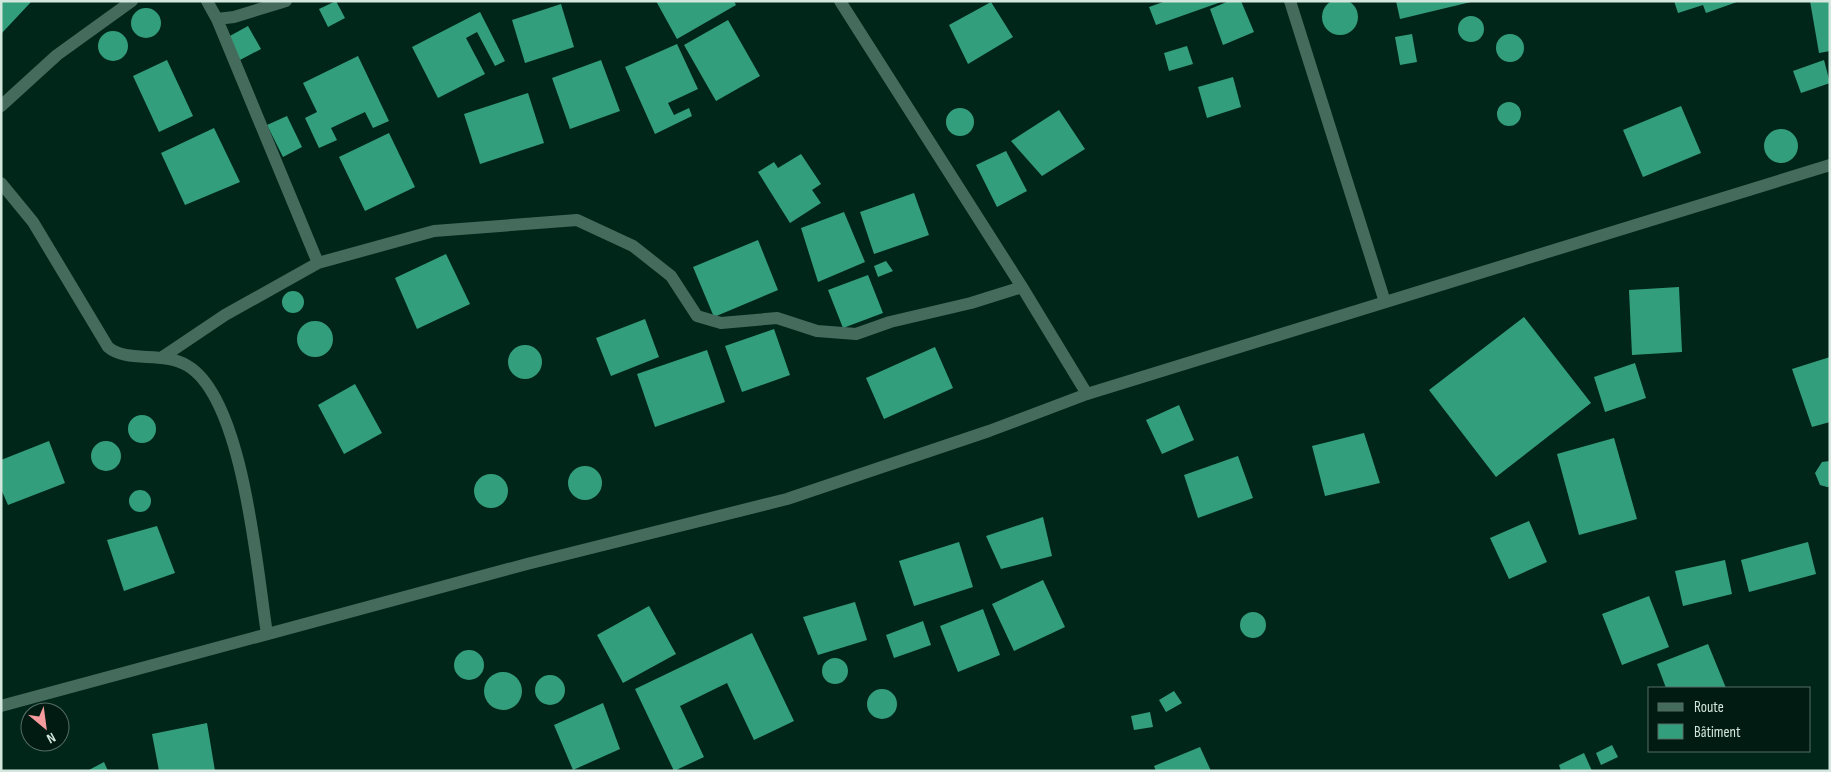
<svg xmlns="http://www.w3.org/2000/svg" width="1831" height="772" viewBox="0 0 1831 772" font-family="'Sofia Sans Condensed',sans-serif">
	<style>
		.building { fill: #339e7b }
		.lines { fill: none; stroke-linecap: round; stroke-linejoin: round }
		.minor { stroke: #456b5c; stroke-width: 12 }
	</style>
	<rect width="100%" height="100%" fill="#00261a"/>
	<path class="building" d="M1322 17a18 18 0 1 1 36 0a18 18 0 1 1-36 0Z
		M1,1h31l-31,33z
		M336,1l9,17 -17,9 -9,-18z
		M656,1h78l2,4 -59,34z
		M1166,1h55v1l-65,23 -7,-18z
		M1229,1h12l13,31 -31,13 -13,-36z
		M1396,1h75v1l-71,17z
		M1674,1h63v1l-31,11 -3,-8 -25,8z
		M1810,1h20v50l-11,2z
		M991,2l22,35 -45,27 -19,-39z
		M561,4l13,43 -49,16 -13,-43z
		M131 23a15 15 0 1 1 30 0a15 15 0 1 1-30 0Z
		M480,12l25,49 -10,5 -18,-34 -11,6 19,36 -47,24 -26,-51z
		M1458 29a13 13 0 1 1 26 0a13 13 0 1 1-26 0Z
		M728,20l32,56 -44,25 -32,-56z
		M248,26l13,23 -21,11 -12,-23z
		M98 46a15 15 0 1 1 30 0a15 15 0 1 1-30 0Z
		M1412,34l5,28 -17,3 -5,-28z
		M1496 48a14 14 0 1 1 28 0a14 14 0 1 1-28 0Z
		M677,44l21,45 -30,14 6,12 15,-7 3,8 -37,18 -30,-67z
		M1187,46l6,18 -24,7 -5,-18z
		M358,56l31,65 -16,7 -8,-16 -34,16 6,12 -18,8 -14,-30 12,-6 -14,-29z
		M167,60l26,56 -34,16 -26,-56z
		M601,60l19,51 -50,18 -18,-51z
		M1824,60l6,23 -29,10 -8,-22z
		M1233,77l8,30 -34,11 -9,-31z
		M528,93l16,50 -64,21 -16,-50z
		M1497 114a12 12 0 1 1 24 0a12 12 0 1 1-24 0Z
		M1681,106l20,47 -58,24 -20,-47z
		M946 122a14 14 0 1 1 28 0a14 14 0 1 1-28 0Z
		M1059,110l26,39 -43,27 -31,-35z
		M287,116l15,31 -19,10 -16,-32z
		M214,128l26,54 -55,23 -24,-52z
		M1764 146a17 17 0 1 1 34 0a17 17 0 1 1-34 0Z
		M389,133l26,54 -50,24 -26,-54z
		M1006,151l21,40 -30,16 -21,-42z
		M801,154l20,30 -9,6 9,13 -31,20 -32,-51 16,-10 4,6z
		M914,193l15,42 -55,19 -14,-42z
		M844,212l21,50 -47,20 -17,-54z
		M758,240l20,50 -64,27 -21,-50z
		M446,254l24,50 -53,25 -22,-51z
		M886,261l7,10 -15,6 -4,-11z
		M868,275l15,38 -40,15 -15,-38z
		M1679,287l3,65 -50,3 -3,-65z
		M282 302a11 11 0 1 1 22 0a11 11 0 1 1-22 0Z
		M1524,317l67,86 -95,74 -67,-87z
		M645,319l14,38 -48,19 -15,-38z
		M297 339a18 18 0 1 1 36 0a18 18 0 1 1-36 0Z
		M774,329l16,46 -48,17 -17,-46z
		M508 362a17 17 0 1 1 34 0a17 17 0 1 1-34 0Z
		M935,347l18,41 -69,31 -18,-41z
		M707,350l18,52 -70,25 -18,-53z
		M1830,357v65l-18,5 -20,-58z
		M1635,363l11,35 -41,14 -11,-35z
		M355,384l27,49 -38,21 -26,-49z
		M1179,405l15,35 -32,14 -16,-34z
		M128 429a14 14 0 1 1 28 0a14 14 0 1 1-28 0Z
		M1364,433l16,50 -55,13 -13,-50z
		M1614,438l23,81 -58,16 -22,-81z
		M91 456a15 15 0 1 1 30 0a15 15 0 1 1-30 0Z
		M49,441l16,42 -57,22 -7,-16v-29z
		M1238,456l15,42 -55,20 -14,-43z
		M1830,461v26h-3l-7,-2 -5,-12 7,-11z
		M568 483a17 17 0 1 1 34 0a17 17 0 1 1-34 0Z
		M474 491a17 17 0 1 1 34 0a17 17 0 1 1-34 0Z
		M129 501a11 11 0 1 1 22 0a11 11 0 1 1-22 0Z
		M1043,517l9,39 -51,13 -15,-33z
		M1529,521l18,41 -38,17 -19,-41z
		M157,526l18,47 -51,18 -17,-51z
		M959,542l14,45 -59,19 -15,-45z
		M1808,542l8,32 -67,18 -8,-32z
		M1725,560l7,34 -49,12 -8,-35z
		M1043,580l22,47 -51,24 -22,-47z
		M1649,596l20,51 -47,18 -20,-51z
		M855,602l12,38 -49,15 -15,-38z
		M649,606l27,48 -53,29 -26,-48z
		M983,609l17,46 -42,17 -18,-46z
		M1240 625a13 13 0 1 1 26 0a13 13 0 1 1-26 0Z
		M923,621l8,24 -37,13 -8,-23z
		M752,633l42,88 -40,19 -27,-57 -47,23 24,51 -30,14 -39,-82z
		M1708,644l18,44h-60l-9,-24z
		M454 665a15 15 0 1 1 30 0a15 15 0 1 1-30 0Z
		M822 671a13 13 0 1 1 26 0a13 13 0 1 1-26 0Z
		M484 691a19 19 0 1 1 38 0a19 19 0 1 1-38 0Z
		M535 690a15 15 0 1 1 30 0a15 15 0 1 1-30 0Z
		M867 704a15 15 0 1 1 30 0a15 15 0 1 1-30 0Z
		M1174,691l8,12 -16,9 -7,-12z
		M603,703l17,46 -47,21 -19,-45z
		M1150,712l3,15 -19,3 -3,-14z
		M207,723l8,48h-56l-7,-37z
		M1612,745l6,12 -17,8 -5,-12z
		M1200,747l11,24h-55l-2,-5z
		M1584,753l8,18h-31l-2,-6z
		M104,762l4,9h-21z"/>
	<g class="lines">
		<path class="minor" d="M207,1l10,18 17,-2 52,-16
			M840,1l182,286 65,107
			M1290,1l95,301
			M217,19l101,244
			M1,106l56,-51 75,-54
			M1,183l32,39 75,125c20,17 54,3 80,19 56,34 69,205 79,268
			M164,356l61,-41 93,-52 116,-32 143,-11 56,26 38,30 26,40 24,7 56,-5 40,13 39,3 34,-12 81,-19 51,-16
			M1,706l526,-142 260,-65 202,-68 98,-37 743,-229"/>
	</g>
	<rect width="1831" height="772" fill="none" stroke="#d3e7de" stroke-width="5"/>
	<rect x="1648" y="687" width="162" height="65" fill="#011b12" stroke="#556d64"/>
	<rect x="1658" y="703" width="25" height="8" fill="#456b5c" stroke="#556d64"/>
	<text x="1694" y="712" font-size="15" fill="#d3e7de">Route</text>
	<rect x="1658" y="724" width="25" height="15" fill="#339e7b" stroke="#556d64"/>
	<text x="1694" y="737" font-size="15" fill="#d3e7de">Bâtiment</text>
	<g transform="translate(45 727) rotate(151)"><circle r="24" fill="#011b12" stroke="#556d64"/>
	<path d="M0-4L9 19L0 12L-9 19Z" fill="#f59b9e"/>
	<text y="-8" font-size="14" font-weight="bold" text-anchor="middle" fill="#d3e7de">N</text>
	</g>
</svg>
